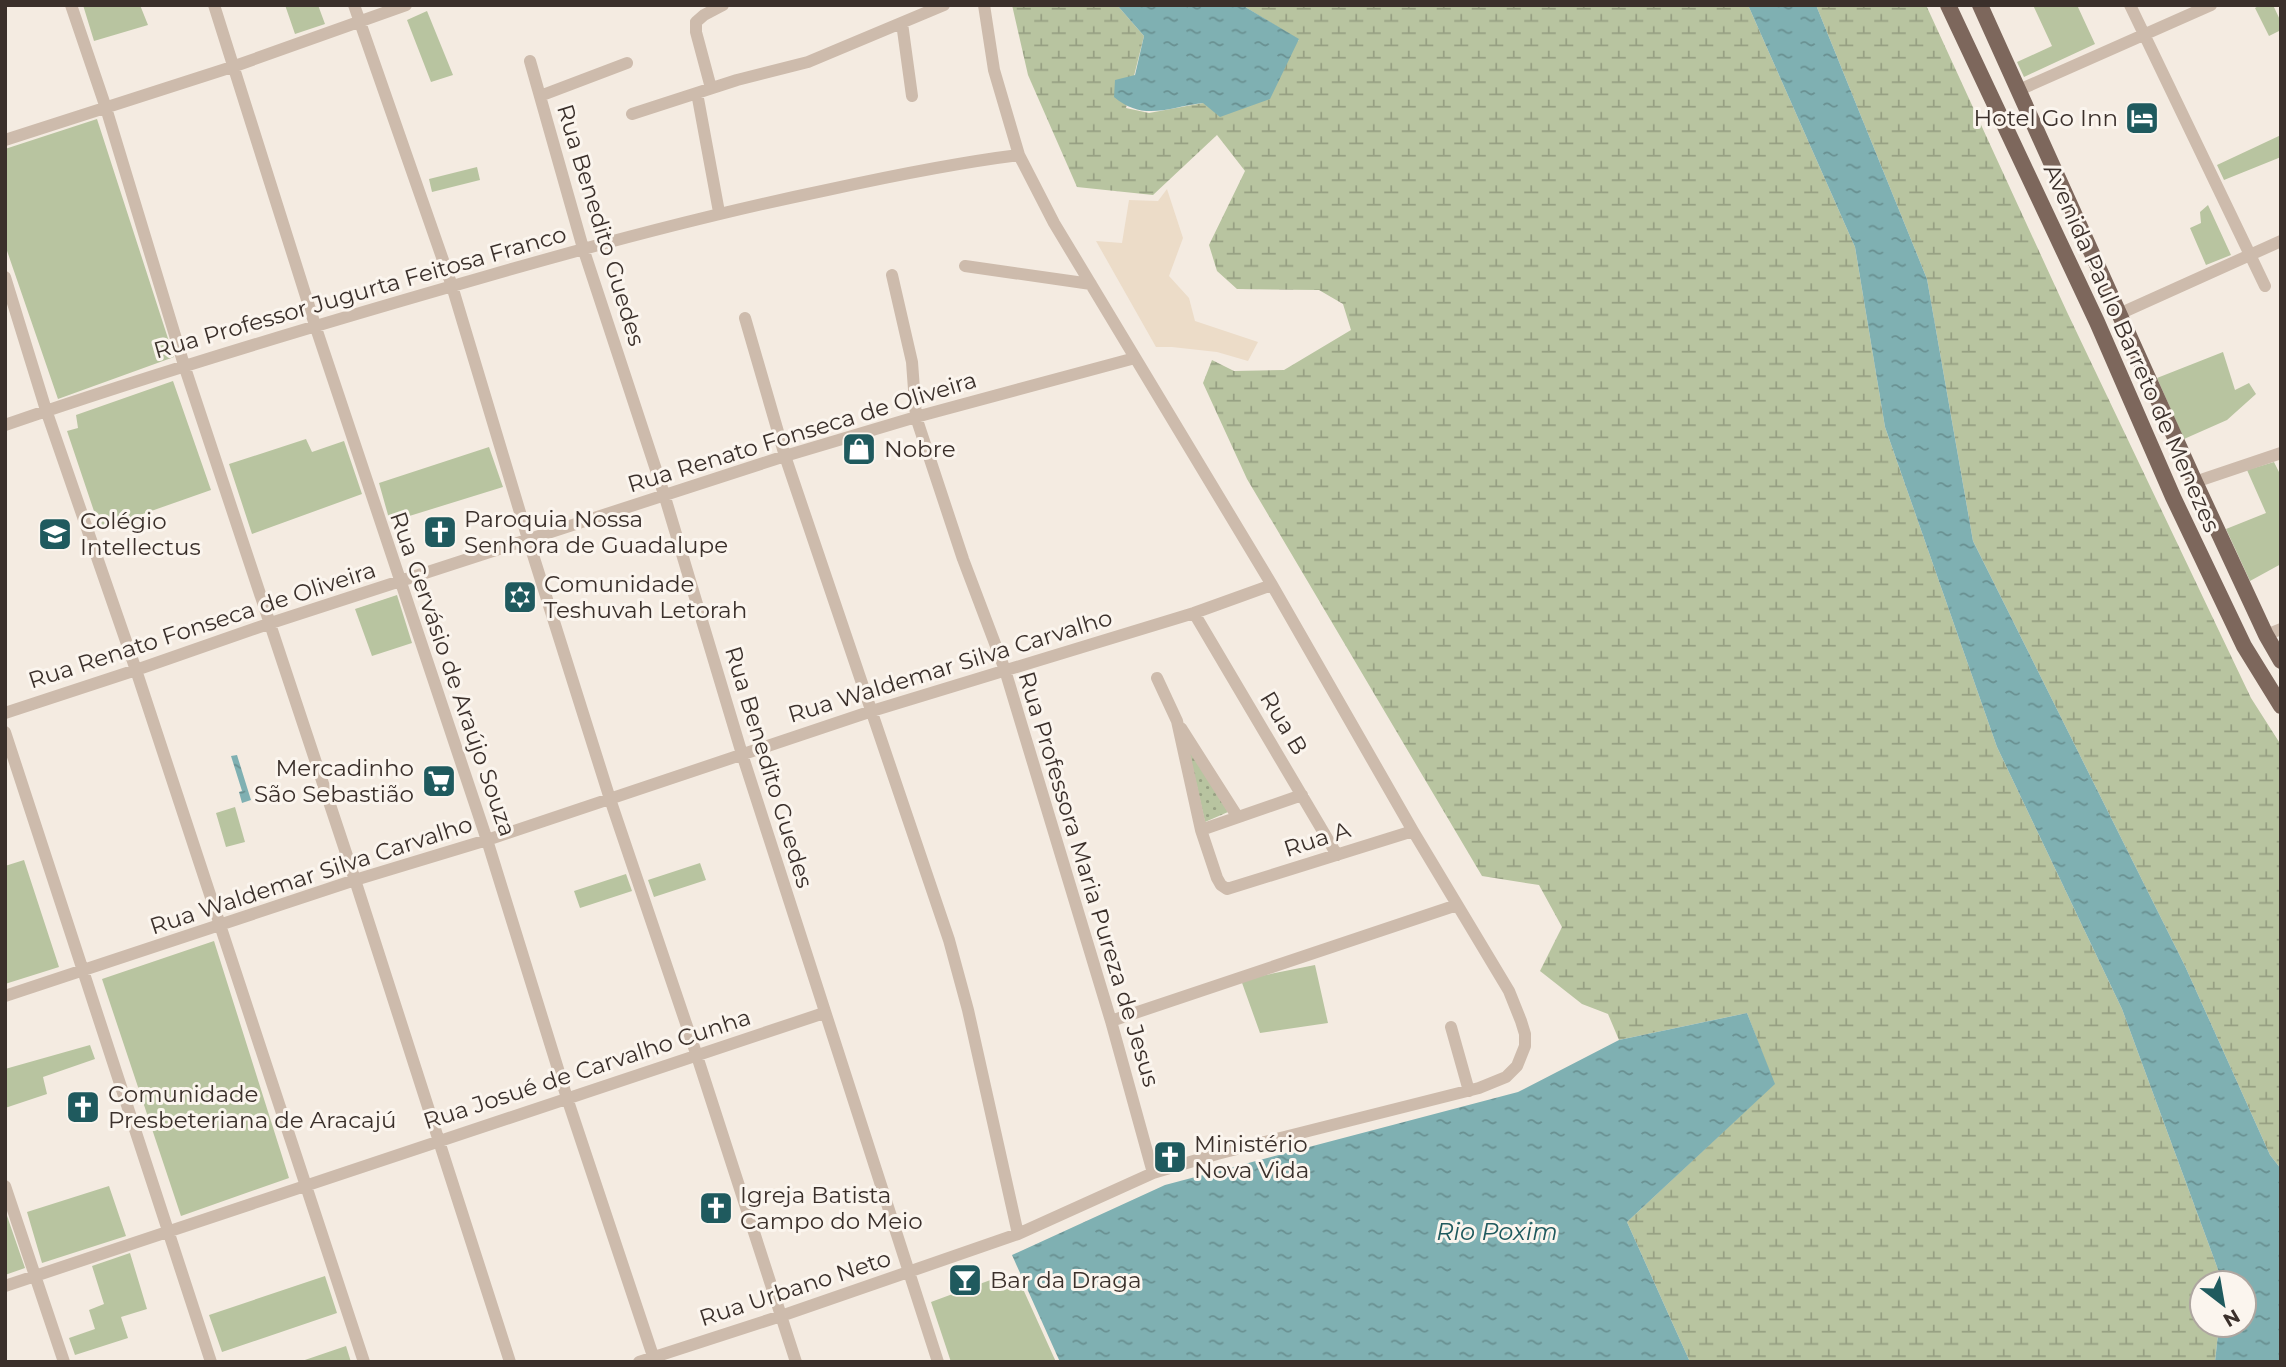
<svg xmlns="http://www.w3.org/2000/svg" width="2286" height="1367" viewBox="0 0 2286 1367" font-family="Montserrat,sans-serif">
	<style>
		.grass { fill: #b8c4a0 }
		.wetland { fill: url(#wetland-marsh) }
		.park { fill: url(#park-dots) }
		.plaza { fill: #ecdcc8 }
		.water { fill: url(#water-ripples) }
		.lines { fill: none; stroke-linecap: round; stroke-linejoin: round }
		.minor { stroke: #cdbbac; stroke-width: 12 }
		.major { stroke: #7d675c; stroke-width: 16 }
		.labels { text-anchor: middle; stroke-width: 6; stroke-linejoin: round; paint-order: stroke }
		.poi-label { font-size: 23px; fill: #3b302b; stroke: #fbf5ee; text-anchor: start }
		.street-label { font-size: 23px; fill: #3b302b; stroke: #fbf5ee }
		.water-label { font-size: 24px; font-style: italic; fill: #1f5a5e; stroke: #fbf5ee }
	</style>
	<defs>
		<pattern id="wetland-marsh" width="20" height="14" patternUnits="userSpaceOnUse" patternTransform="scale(1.75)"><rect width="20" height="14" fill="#b8c4a0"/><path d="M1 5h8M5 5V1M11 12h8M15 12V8" fill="none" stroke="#97a083"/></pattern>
		<pattern id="park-dots" width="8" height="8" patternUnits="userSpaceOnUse" patternTransform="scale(1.75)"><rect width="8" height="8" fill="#b8c4a0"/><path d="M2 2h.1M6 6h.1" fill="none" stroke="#97a083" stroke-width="1.8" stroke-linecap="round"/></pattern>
		<pattern id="water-ripples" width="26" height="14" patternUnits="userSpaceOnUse" patternTransform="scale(1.75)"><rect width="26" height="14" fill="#7fb0b2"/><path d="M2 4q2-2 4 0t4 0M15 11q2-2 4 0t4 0" fill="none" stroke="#699091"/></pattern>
	</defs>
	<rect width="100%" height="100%" fill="#f4ebe1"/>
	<path class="grass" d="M83,5h57l8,20 -54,16z
		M285,5h33l7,19 -30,10z
		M2033,5h44l18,39 -71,33 -7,-15 35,-16z
		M2260,5h13l8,17v8l-12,6 -14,-28z
		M427,11l26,64 -22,7 -24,-62z
		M97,119l77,238 -116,42 -53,-154v-96z
		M2281,135v22l-57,23 -7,-15z
		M477,167l3,13 -48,12 -3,-13z
		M2208,205l23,50 -25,10 -16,-37 11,-5 -1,-11z
		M2223,352l12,38 14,-7 7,11 -29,26 -43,19 -27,-61z
		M173,381l38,109 -111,39 -33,-98 11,-3 -2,-13z
		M306,439l6,13 32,-11 18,53 -110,40 -23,-70z
		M489,447l14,40 -113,35 -11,-39z
		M2274,462l7,14v88l-31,17 -24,-52 40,-16 -19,-43z
		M397,595l15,48 -40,13 -17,-47z
		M235,807l10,35 -19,5 -10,-34z
		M24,860l35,107 -54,17v-118z
		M700,863l6,17 -52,17 -6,-17z
		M626,874l6,17 -52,17 -6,-17z
		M214,941l75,237 -108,38 -79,-237z
		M1315,965l13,58 -68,10 -19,-53z
		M90,1045l5,14 -52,18 4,17 -42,14v-39z
		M109,1186l17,50 -84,27 -15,-51z
		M5,1210l20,58 -20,7z
		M130,1253l17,56 -26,8 7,21 -53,17 -6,-17 26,-9 -6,-19 15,-6 -12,-38z
		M1004,1275l19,14 33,73h-105l-20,-60z
		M325,1276l12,37 -115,39 -13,-37z
		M346,1346l5,16h-52z"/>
	<path class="wetland" d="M1012,5h105l27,31 -18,72 23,5 54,-10 96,-63 -57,-35h506l107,242 30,180 112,320 125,262 101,274h-21v42h17l-4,37h-525l-63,-140 147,-138 -27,-71 -128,27 -11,-26 -26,-10 -42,-33 22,-44 -23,-42 -57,-9 -235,-397 -44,-96 9,-23 22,11 50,-1 67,-40 -8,-26 -24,-14 -82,-1 -20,-18 -8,-26 36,-74 -28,-36 -64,60 -76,-8 -49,-112z
		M1816,5h110l141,307 184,386 30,47v424l-11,-14 -85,-189 -212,-425 -46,-262z"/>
	<path class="park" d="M1188,747l40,65 -23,10z"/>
	<path class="plaza" d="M1167,189l16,49 -14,38 20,22 6,23 63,21 -10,19 -31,-9 -45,-5h-16l-60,-106 26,2 7,-43 29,1z"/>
	<path class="water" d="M1117,5h125l57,34 -29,60 -50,18 -17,-14c-35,4 -59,19 -89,-6l1,-17 20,-5 9,-39z
		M1748,5h68l111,274 46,262 212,425 85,189 11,14v193h-66l4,-37h25v-42h-21l-101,-274 -125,-262 -112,-320 -30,-180z
		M237,755l14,45 -9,3 -3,-11 3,-1 -11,-35z
		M1747,1013l28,71 -148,138 63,140h-630l-48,-107 153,-70 353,-93 101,-52z"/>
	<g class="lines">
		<path class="minor" d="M71,5l35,103 78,257 171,515 155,482
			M214,5l101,320 172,515 80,258 88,264
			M354,5l98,281 76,253 82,260 87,257 99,306
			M2130,5l135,281
			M902,23l10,73
			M530,61l53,187 81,246 78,260 196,608
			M711,88l-15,-56v-10l8,-7 19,-10
			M2019,90l192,-85
			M697,93l22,119
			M540,96l87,-33
			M632,114l105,-34 71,-18 136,-57
			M5,140l230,-74 171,-61
			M965,266l126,18
			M892,275l20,87 4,55 47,142 42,111 106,351 42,152
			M5,277l41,133 90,260 228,692
			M2119,314l162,-73
			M745,318l40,138 164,484 19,70 50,224
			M5,425c159,-55 318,-102 479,-148 114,-33 227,-63 343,-87 64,-14 127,-27 192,-35
			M2195,482l86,-29
			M1194,613l143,242
			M2266,635l15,-6
			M1157,678l20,43 24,109 16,48 4,7 6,4 186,-58
			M5,713l131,-43 135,-47 514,-167 131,-39 219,-59
			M1181,728l56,88
			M5,732l206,630
			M1201,830l101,-35
			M5,996l350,-116 132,-40 385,-129 322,-98 78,-28
			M1111,1021l346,-116
			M1451,1027l18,64
			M5,1186l59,176
			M5,1286l819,-273
			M639,1362l142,-46 237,-82 135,-61 64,-19 262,-66 27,-11 11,-11 8,-20v-12l-4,-13 -12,-30 -96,-160 -141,-246 -218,-362 -35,-68 -25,-85 -10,-65"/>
		<path class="major" d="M1948,5l149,317 76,175 71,149 37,60
			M1980,5l215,477 71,153 15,26"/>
	</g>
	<defs>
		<g id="hotel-square" transform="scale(1.75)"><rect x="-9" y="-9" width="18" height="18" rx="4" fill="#1f5a5e" stroke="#fbf5ee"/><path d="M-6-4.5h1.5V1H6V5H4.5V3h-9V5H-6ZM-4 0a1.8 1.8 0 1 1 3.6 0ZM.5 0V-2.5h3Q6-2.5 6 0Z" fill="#fff"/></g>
		<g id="shop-square" transform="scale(1.75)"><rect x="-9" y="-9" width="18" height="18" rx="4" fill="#1f5a5e" stroke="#fbf5ee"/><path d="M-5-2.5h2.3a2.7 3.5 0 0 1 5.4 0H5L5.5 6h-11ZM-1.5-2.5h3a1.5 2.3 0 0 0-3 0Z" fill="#fff"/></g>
		<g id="church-square" transform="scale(1.75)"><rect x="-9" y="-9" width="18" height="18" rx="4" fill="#1f5a5e" stroke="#fbf5ee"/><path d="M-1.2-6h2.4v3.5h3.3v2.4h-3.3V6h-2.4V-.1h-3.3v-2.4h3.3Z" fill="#fff"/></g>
		<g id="school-square" transform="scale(1.75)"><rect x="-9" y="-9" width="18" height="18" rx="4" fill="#1f5a5e" stroke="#fbf5ee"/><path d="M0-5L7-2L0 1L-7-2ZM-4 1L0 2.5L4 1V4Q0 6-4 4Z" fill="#fff"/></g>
		<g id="synagogue-square" transform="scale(1.75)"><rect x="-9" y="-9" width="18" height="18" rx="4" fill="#1f5a5e" stroke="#fbf5ee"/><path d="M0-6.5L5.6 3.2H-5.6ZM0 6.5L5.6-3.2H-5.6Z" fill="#fff"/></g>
		<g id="supermarket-square" transform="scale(1.75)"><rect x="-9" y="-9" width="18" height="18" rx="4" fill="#1f5a5e" stroke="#fbf5ee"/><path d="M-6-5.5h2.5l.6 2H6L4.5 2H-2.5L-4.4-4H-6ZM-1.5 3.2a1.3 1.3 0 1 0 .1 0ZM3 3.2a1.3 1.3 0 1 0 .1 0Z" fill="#fff"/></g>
		<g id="bar-square" transform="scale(1.75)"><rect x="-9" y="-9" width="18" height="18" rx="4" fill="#1f5a5e" stroke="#fbf5ee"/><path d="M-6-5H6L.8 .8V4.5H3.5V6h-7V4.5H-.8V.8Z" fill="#fff"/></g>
	</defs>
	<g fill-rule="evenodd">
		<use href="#hotel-square" x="2142" y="118"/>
		<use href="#shop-square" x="859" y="449"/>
		<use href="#church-square" x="440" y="532"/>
		<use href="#school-square" x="55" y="534"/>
		<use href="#synagogue-square" x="520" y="597"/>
		<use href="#supermarket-square" x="439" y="781"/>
		<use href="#church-square" x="83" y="1107"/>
		<use href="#church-square" x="1170" y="1157"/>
		<use href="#church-square" x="716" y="1208"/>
		<use href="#bar-square" x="965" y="1280"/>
	</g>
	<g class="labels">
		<g class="poi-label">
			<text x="2118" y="126" text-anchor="end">Hotel Go Inn</text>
			<text x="884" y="457">Nobre</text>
			<text x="464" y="527">Paroquia Nossa<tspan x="464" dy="26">Senhora de Guadalupe</tspan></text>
			<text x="80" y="529">Colégio<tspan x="80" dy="26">Intellectus</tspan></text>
			<text x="544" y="592">Comunidade<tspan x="544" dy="26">Teshuvah Letorah</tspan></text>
			<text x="414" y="776" text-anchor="end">Mercadinho<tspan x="414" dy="26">São Sebastião</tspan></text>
			<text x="108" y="1102">Comunidade<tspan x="108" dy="26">Presbeteriana de Aracajú</tspan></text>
			<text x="1194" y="1152">Ministério<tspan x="1194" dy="26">Nova Vida</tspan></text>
			<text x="740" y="1203">Igreja Batista<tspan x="740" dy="26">Campo do Meio</tspan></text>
			<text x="990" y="1288">Bar da Draga</text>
		</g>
		<g class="street-label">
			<text transform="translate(601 225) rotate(73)" y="8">Rua Benedito Guedes</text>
			<text transform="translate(360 292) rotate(-16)" y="8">Rua Professor Jugurta Feitosa Franco</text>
			<text transform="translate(2132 348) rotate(66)" y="8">Avenida Paulo Barreto de Menezes</text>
			<text transform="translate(802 432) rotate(-17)" y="8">Rua Renato Fonseca de Oliveira</text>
			<text transform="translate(202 625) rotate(-18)" y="8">Rua Renato Fonseca de Oliveira</text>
			<text transform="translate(950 666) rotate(-17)" y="8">Rua Waldemar Silva Carvalho</text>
			<text transform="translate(453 674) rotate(71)" y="8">Rua Gervásio de Araújo Souza</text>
			<text transform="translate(1284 723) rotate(59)" y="8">Rua B</text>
			<text transform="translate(769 767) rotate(73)" y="8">Rua Benedito Guedes</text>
			<text transform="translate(1317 839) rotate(-18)" y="8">Rua A</text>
			<text transform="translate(311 875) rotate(-18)" y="8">Rua Waldemar Silva Carvalho</text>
			<text transform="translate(1089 879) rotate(73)" y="8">Rua Professora Maria Pureza de Jesus</text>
			<text transform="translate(587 1069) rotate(-18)" y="8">Rua Josué de Carvalho Cunha</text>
			<text transform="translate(795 1288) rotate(-18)" y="8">Rua Urbano Neto</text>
		</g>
		<g class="water-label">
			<text x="1497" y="1240">Rio Poxim</text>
		</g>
	</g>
	<rect width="2286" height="1367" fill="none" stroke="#3b302b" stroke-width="14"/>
	<g transform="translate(2223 1304) rotate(149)"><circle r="33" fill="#fbf5ee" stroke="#aea6a0" stroke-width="2"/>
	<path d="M0-5L12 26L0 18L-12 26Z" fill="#1f5a5e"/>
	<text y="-10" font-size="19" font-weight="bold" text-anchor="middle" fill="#3b302b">N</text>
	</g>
</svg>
